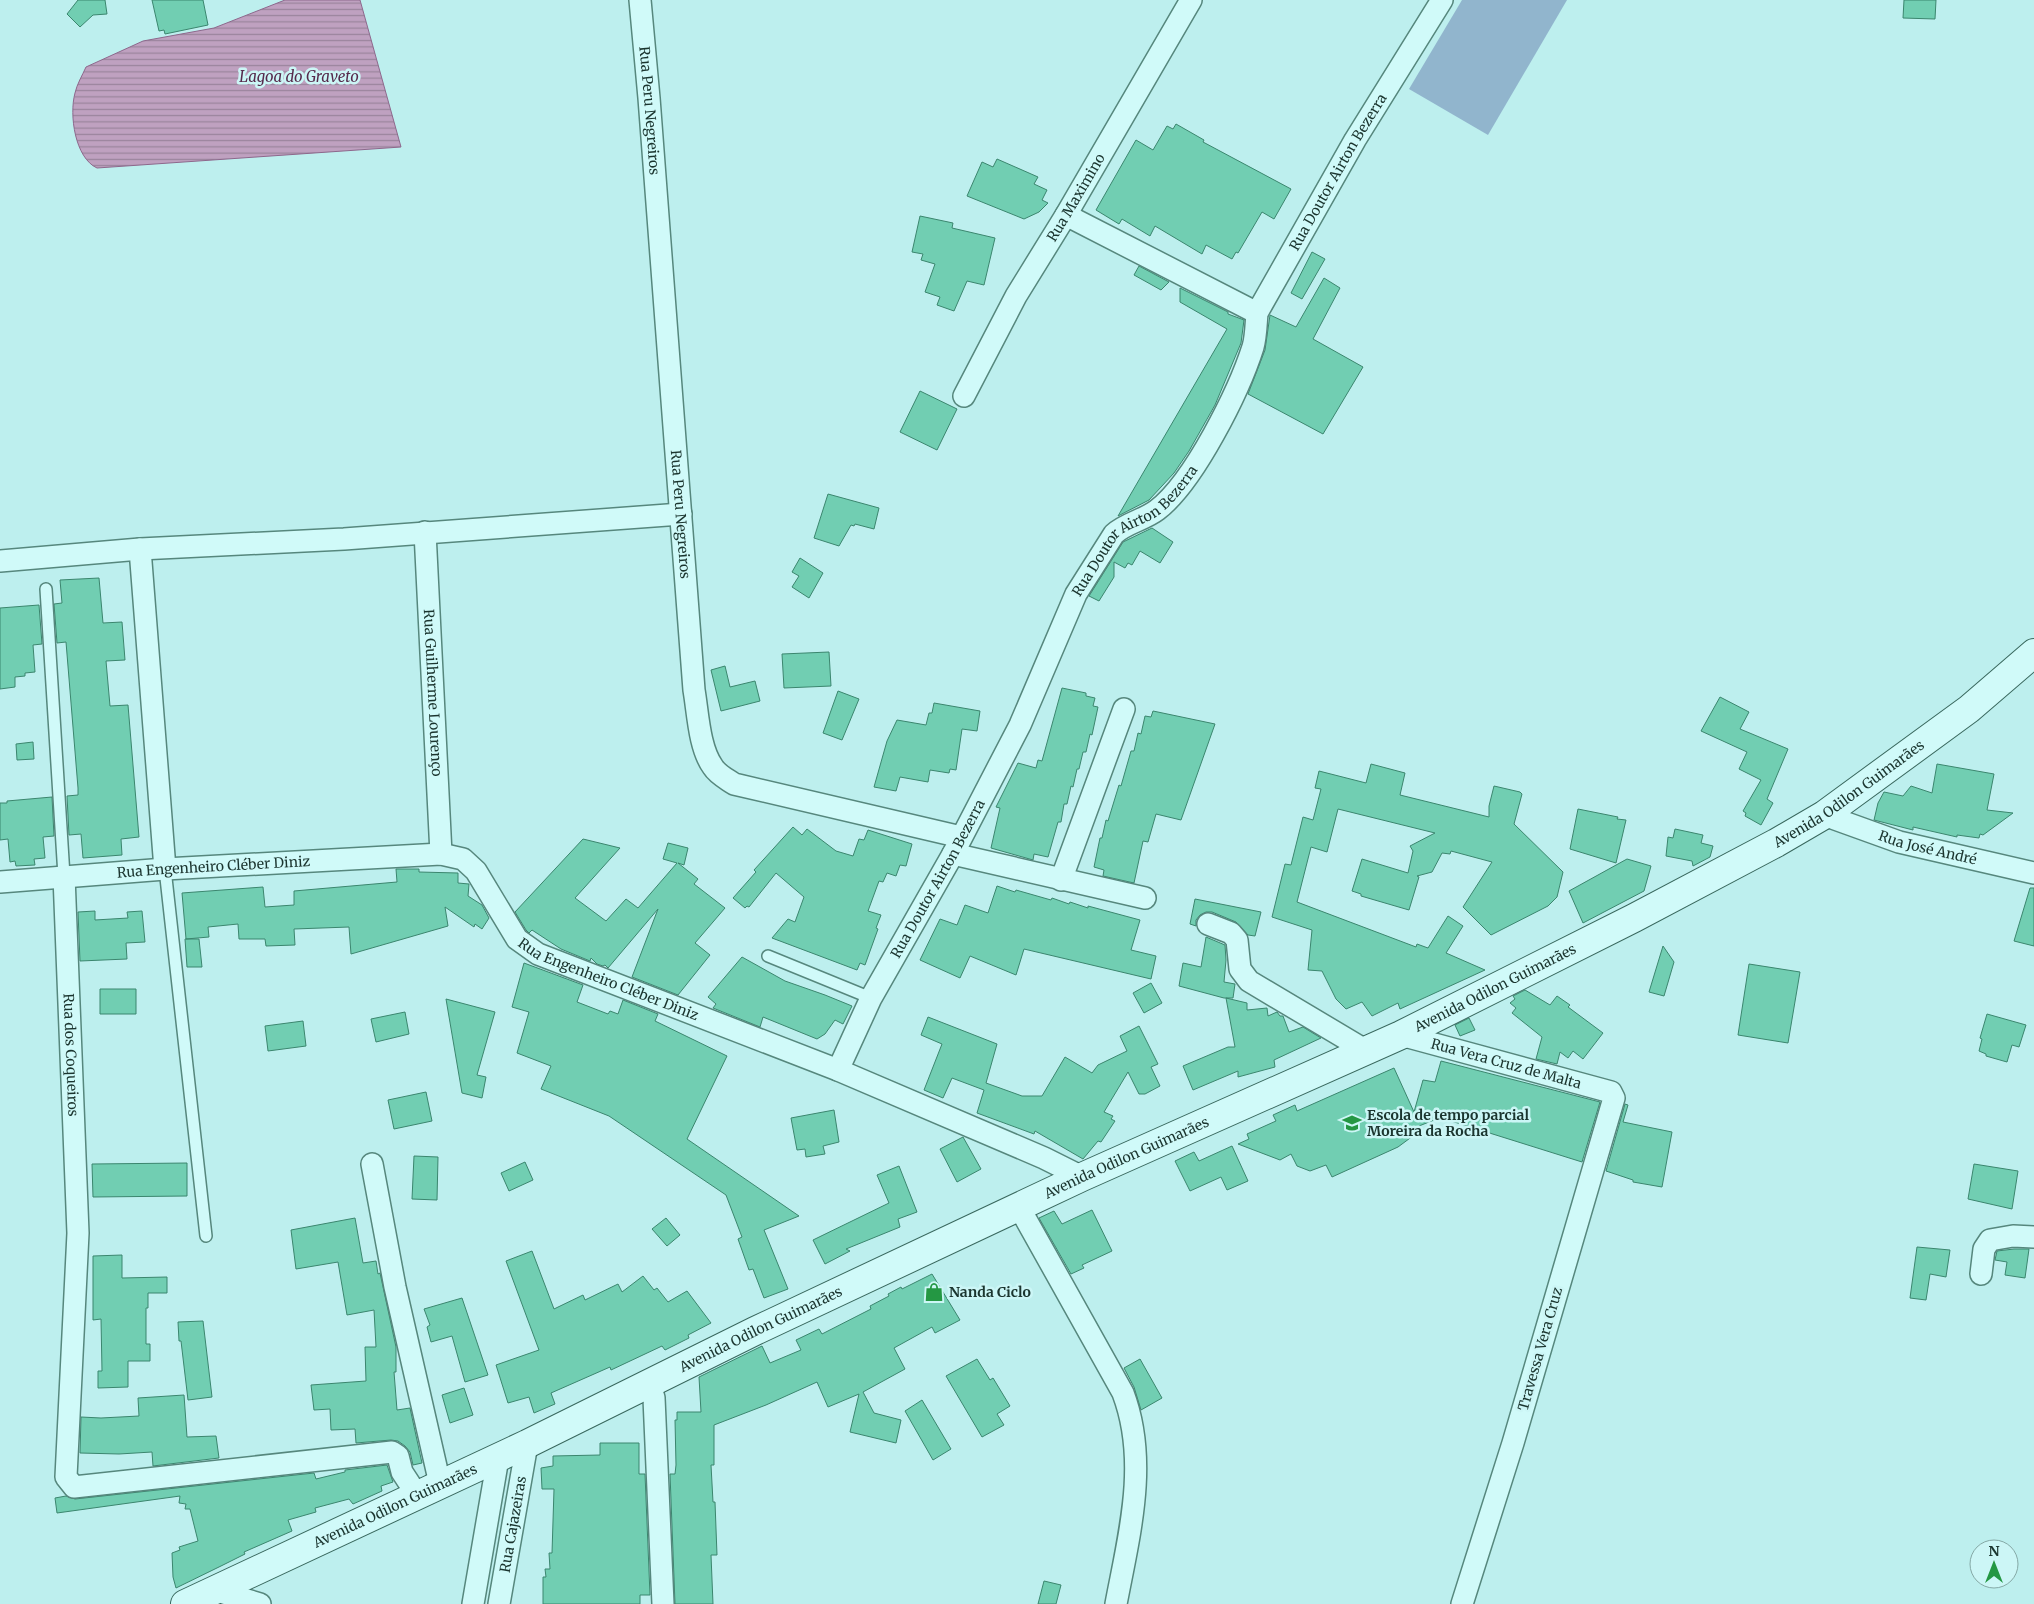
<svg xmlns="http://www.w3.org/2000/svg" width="2034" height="1604" viewBox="0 0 2034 1604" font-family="Merriweather,serif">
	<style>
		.pitch { fill: #91b5cd }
		.water { fill: url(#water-rules); stroke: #8d688c }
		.building { fill: #71ceb2; stroke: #3b866e }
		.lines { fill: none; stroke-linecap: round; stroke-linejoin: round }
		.lane-casing { stroke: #56877d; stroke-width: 14 }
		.street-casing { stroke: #56877d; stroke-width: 24 }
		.secondary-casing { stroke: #39685e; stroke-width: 30 }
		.lane { stroke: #d0faf9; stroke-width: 11 }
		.street { stroke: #d0faf9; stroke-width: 21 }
		.secondary { stroke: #d0faf9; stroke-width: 28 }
		.labels { text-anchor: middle; stroke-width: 5; stroke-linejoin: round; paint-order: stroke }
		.street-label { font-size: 14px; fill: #1b352f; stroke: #ccf6f6 }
		.poi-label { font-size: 14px; font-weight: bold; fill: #1b352f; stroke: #ccf6f6; text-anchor: start }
		.water-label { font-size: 15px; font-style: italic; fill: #562a4c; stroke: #ccf6f6 }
	</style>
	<defs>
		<pattern id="water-rules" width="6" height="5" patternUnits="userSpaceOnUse" patternTransform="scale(1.25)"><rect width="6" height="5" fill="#bfa1c0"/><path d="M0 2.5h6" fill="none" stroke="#9a849c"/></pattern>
	</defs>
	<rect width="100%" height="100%" fill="#bdefee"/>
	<path class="pitch" d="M1462,0h105l-79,135 -79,-46z"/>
	<path class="water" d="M285,0h75l41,147 -304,21c-22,-10 -28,-53 -22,-75 2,-9 7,-17 11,-26l57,-26 71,-13z"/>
	<path class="building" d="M78,0h27l2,14 -14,1 -13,12 -13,-13z
		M152,0h51l5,25 -43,9 -1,-4 -5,1z
		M1904,0h32l-1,19 -32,-1z
		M1176,124l28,16 -1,2 88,47 -17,30 -12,-7 -24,41 -2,-1 -4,7 -26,-14 -4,9 -47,-28 -5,10 -28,-17 -3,5 -23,-14 40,-70 17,10 14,-24 6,3z
		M997,159l41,18 -4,7 13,6 -5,10 6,3 -9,9 -15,7 -57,-23 15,-34 11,5z
		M920,216l33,7 -1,5 43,10 -11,47 -17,-4 -13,30 -17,-6 3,-8 -15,-5 10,-28 -14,-4 2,-6 -11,-2z
		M1312,252l13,7 -23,40 -11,-6z
		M1139,266l30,16 -8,8 -27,-15z
		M1324,278l16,10 -27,51 50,28 -40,67 -75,-40 17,-44 5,-35 26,12z
		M1180,288l48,24v2l16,6 -3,23 -26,62 -26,46 -15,22 -25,27 -31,16 109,-187 -47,-27z
		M920,391l37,18 -20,41 -37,-18z
		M828,494l51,14 -5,21 -19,-5 -1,2 -3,-1 -12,21 -25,-8z
		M1152,528l21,14 -13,21 -20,-12 -8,14 -4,-2 -3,5 -11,-6v15l-15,24 -10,-5 34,-54z
		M800,558l23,15 -14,25 -17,-11 7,-11 -7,-4z
		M99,578l4,45 19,-1 3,38 -19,1 4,45 18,-1 11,132 -18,2 1,16 -39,3 -2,-24 -12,1 -2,-39 11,-1v-7l-12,-146 -9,1 -3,-39 8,-1 -2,-23z
		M39,605l3,39 -9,1 2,27 -10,1v3l-10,1v10l-15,2v-81z
		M829,652l2,34 -47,2 -2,-34z
		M725,666l5,21 25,-6 5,20 -39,10 -10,-41z
		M1062,688l24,5v3l9,2 -2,8 5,1 -6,28 -2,-1 -4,18h-3l-4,17h-2l-4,18 -2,-1 -4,18h-3l-3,18h-3l-10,35 -14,-3 -1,6 -42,-12 9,-40 -4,-1 22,-44 18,5 2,-8 4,1z
		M838,691l21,8 -17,41 -19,-7z
		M1720,697l29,15 -9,17 48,20 -21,50 6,4 -12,22 -16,-9 1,-3 -3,-2 18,-31 -22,-11 8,-17 -46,-21z
		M934,703l46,8 -3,20 -15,-2 -6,41 -6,-1 -1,4 -19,-3 -2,12 -28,-5 -4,14 -22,-4 13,-46 10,-21 29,5 3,-12h3z
		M1153,711l62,13 -34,96 -25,-6 -8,28 -5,-1 -9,42 -31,-7 1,-6 -10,-3 6,-29h2l4,-18 2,1 11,-36 2,1 10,-35h3l4,-18 3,1 4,-18 6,1z
		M33,742l1,17 -17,1 -1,-16z
		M1371,764l34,9 -5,22 89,22v-11l5,-20 26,6 2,2 -8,30 49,48 -6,25 -9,9 -57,29 -28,-28 29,-45 -41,-11 -1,3 -8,-1 -10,19 -15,4 2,1 -10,33 -48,-14v-2l-9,-3 10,-32 46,14 5,-22 -3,-5 25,-13 -97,-24 -11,43 -16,-5 -14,55 119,45 1,-3 11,4 20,-32 15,10 -17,27 39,17 -85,39 -2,-6 -26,13 -10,-14 -16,7 -10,-10 -14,-28 -14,-1 4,-40 -40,-13 13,-53 6,1 12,-48 10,3 8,-31 -6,-1 4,-17 47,12z
		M1937,764l57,10 -7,36 26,3 -30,22 -3,-1 -1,4 -22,-3v2l-44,-10v3l-39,-10 4,-17 6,-11 19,4 8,-10 21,7z
		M52,797l2,39 -11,1 2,21 -11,1 1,6 -19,1 -1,-5 -5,1 -2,-23 -8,1v-37h7v-2z
		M1578,809l40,8 -1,2 9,1 -10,43 -46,-14z
		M793,827l9,8 5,-6 29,22 17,5 6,-17 5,1 4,-10 44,14 -6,22 -6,-1 -4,11 -9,-3 -4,9 -4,-1 -11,30 13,4 -5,13 2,1 -13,36 -5,-2 -3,7 -85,-32 16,-19 7,3 9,-25 -28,-24 -27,34 -2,-1 -2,2 -12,-10 23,-26 -2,-2z
		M1675,829l28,6 -2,8 12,3 -3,11 -17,9 -1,-5 -26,-5 2,-19 5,1z
		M583,839l37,9 -45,50 31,23 20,-22 12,9 39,-45 -14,-4 5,-16 20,5 -4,17 -6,-2 20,16 -4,5 31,24 -30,35 15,12 -32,40 -46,-18 26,-68 -50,59 -3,-3 -2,1 -6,-2 -6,-6 -1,3 -29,-12 -29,-19 -3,3 -3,-3 -11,-18z
		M1627,859l24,7 -7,25 -61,32 -14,-32z
		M396,869h23v3l39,1v10l11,1 -1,12 14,9 7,13 -7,11 -7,-5 -1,3 -29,-20 3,19 -97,28 -2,-27 -55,2 1,16 -29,1 -1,-7h-26l-1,-15 -30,3 1,10 -23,2 -4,-46 81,-6 2,20 29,-2v-14l103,-9z
		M997,886l18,6 1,-2 35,10 1,-2 17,6 1,-2 18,6v-2l52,14 -9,30 25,6 -5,23 -127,-30 -8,26 -46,-19 -10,22 -40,-18 20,-41 17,6 8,-20 23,8z
		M2030,888h4v58l-20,-5z
		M1195,899l66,13 -6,24 -7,-1 -12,-13 -24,-10h-6l-6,3 -4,5v6l-6,-2z
		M95,911v9l33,-2 -1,-6 15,-1 3,31 -19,1 1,16 -47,2 -2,-49z
		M1206,937l19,8 1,15 -2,22 11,2 -2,14h-9l-45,-12 4,-23 18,4z
		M185,939h14l3,28h-15z
		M1663,946l11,16 -10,34 -15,-4z
		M742,957l43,24 40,14 27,11 -9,18 -8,-4 -10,14 -8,5 -54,-22 -3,10 -47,-19 3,-4 -8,-7z
		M524,963l59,22 -6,17 31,12 2,-3 8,3 5,-14 35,14 -3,7 72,35 -40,83 112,77 -35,14 24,59 -24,9 -11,-29 -4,1 -11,-31 4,-2 -16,-42 -117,-79 -68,-27 10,-23 -34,-13 12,-41 -17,-5z
		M1749,964l51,8 -12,71 -50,-8z
		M1151,983l11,20 -18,10 -11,-20z
		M100,989h36v25h-36z
		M1525,990l25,15 7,-9 13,9 -2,2 35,26 -20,26 -10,-8 -5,7 -8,-6 -3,12 -21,-5 6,-22 -30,-24 4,-5 -6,-5 5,-4 -2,-3z
		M1226,998l21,5v7l20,-2 1,8 9,-4 3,4h3l6,16 14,-5 18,11 -47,22 1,7 -37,10v-6l-45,19 -10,-24 45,-19h7z
		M446,999l49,13 -18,63 9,2 -4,21 -20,-5z
		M405,1012l4,22 -33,8 -5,-23z
		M1987,1014l39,11 -7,22 -7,-2 -5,17 -21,-6v-2l-7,-3 3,-12 -2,-1z
		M928,1017l69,27 -11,39 36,13h20l23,-39 27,16 6,-8 29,-14 -7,-15 19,-10 19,38 -7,3 9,19 -15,8h-6l-11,-22 -24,40 9,4 -2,3 4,2 -14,21 -3,-1 -15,18 -48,-28 -1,3 -57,-21 7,-23 -32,-12 -9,20 -19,-8 18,-46 -21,-9z
		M1469,1018l6,12 -15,6 -5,-11z
		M303,1021l3,25 -38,5 -3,-25z
		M1441,1061l159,41 -18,60 -134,-42 -4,-4 -25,10 2,4 -23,17 -66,30 -6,-12 -16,6 -13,-5 -6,-12 -11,6 -42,-16 11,-5 -2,-5 29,-13 -3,-6 22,-10 2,6 97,-43 20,44 9,-32 12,2z
		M426,1092l6,29 -38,8 -6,-29z
		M1625,1104l3,1 -5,17 49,10 -10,55 -29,-5v-2l-27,-9z
		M834,1110l5,32 -16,4 2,8 -19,3 -1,-8 -8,1 -6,-32z
		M963,1137l18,32 -24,13 -17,-33z
		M1232,1146l16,35 -21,9 -6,-13 -31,14 -15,-30 19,-9 5,9z
		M414,1156l24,1 -1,43 -25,-1z
		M525,1162l8,18 -24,11 -8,-18z
		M187,1163v33l-94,1 -1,-33z
		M1974,1164l44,7 -6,38 -44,-10z
		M899,1166l18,46 -19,7 2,8 -54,22 4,2 -25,13 -12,-24 76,-37 -12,-28z
		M1092,1210l20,41 -30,14 2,3 -13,6 -32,-56 15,-7 8,13z
		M355,1218l8,45 13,-2 2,13 2,-1 16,74v25h-2l3,38 13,-2 12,55 -9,2 -3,-13 -5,-6 -7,-5 -7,-1 -35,3 -1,-14 -24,1 -1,-21 -16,1 -3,-25 55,-4 -1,-34h11l-2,-37 -27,5 -9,-53 -42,7 -5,-39z
		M666,1218l14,17 -13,11 -15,-17z
		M1917,1247l33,3 -4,27 -16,-3 -4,26 -16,-2z
		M2014,1249h15l-4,29 -20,-3 2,-13 -12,-2 2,-9z
		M532,1251l22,58 29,-14 2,5 33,-16 4,8 21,-16 11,14 3,-2 11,14 19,-11 24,32 -23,12 1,3 -24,12 -3,-4 -51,24 -1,-3 -59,26 4,11 -21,9 -5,-16 -21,6 -12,-38 43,-15 -33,-89z
		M122,1255v23l45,-1v16h-19v15h-2v36h4v17h-22v26l-30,1v-17h4l-1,-52 -8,1v-64z
		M932,1274l28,46 -25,13 -3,-6 -38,21 11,21 -42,23 11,21 27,7 -5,23 -46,-11 9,-38 -31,13 -11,-25 -51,23 -52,20v40h-3l2,37h2l2,53h-6l2,49h-38l-5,-130h5l1,-9 -1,-45h2v-8h24l-2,-35 63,-31 8,17 31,-13 -5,-10 23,-11 3,5 49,-25 -1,-3 19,-10 -1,-2 13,-7 1,2z
		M462,1298l26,77 -23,7 -13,-46 -21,6 -4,-15 3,-2 -6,-16z
		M203,1321l9,76 -24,3 -7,-59h-2l-1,-19z
		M977,1359l13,21 3,-2 17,28 -13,8 7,11 -22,12 -36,-61z
		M1140,1359l22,39 -21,12 -7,-23 -10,-19z
		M464,1388l9,27 -23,8 -8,-28z
		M184,1395l3,42 29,-1 3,22 -66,8 -1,-14 -33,2 -39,-1 1,-36 20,1 38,-2 -1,-18z
		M922,1400l29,49 -18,11 -28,-49z
		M600,1443h39v31h6l5,121h-10v9h-97v-27h3l-1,-8h5l-1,-16h3l2,-64h-12l-1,-21 12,-2v-10l47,-1z
		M387,1465l6,17 -12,4 1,5 -29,13 -4,-5 -34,9 1,4 -28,8 4,11 -48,21 1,2 -24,12 -45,22 -3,-11 -1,-24 8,-3 -1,-3 19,-6 -8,-32h-5l1,-5 -7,-1 1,-7 -123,17 -2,-15 11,-2 9,3 239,-26 2,6 29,-7v-2z
		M1044,1581l17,4 -5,19h-18z"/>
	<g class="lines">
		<g class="lane-casing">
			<path id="lane" d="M46,589l18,287
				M165,869l41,367
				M768,956l103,42"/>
		</g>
		<g class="street-casing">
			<g id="street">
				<path id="s1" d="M640,0l9,98 45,592c4,23 5,58 19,77 5,8 14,12 21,17l227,53"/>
				<path d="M1066,215l191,98"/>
				<path id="s2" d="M964,396l52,-100 50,-81 125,-215"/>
				<path id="s3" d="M425,532l16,322"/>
				<path d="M140,549l25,320"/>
				<path d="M0,561l140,-12 204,-10 337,-25"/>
				<path id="s4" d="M1824,815l75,27 135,31"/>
				<path d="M953,854l192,44"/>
				<path id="s5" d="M64,876l14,357 -12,244 8,10 318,-35 6,4 4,16 15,23"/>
				<path d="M1061,880l63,-171"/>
				<path id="s6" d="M0,882l165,-13 276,-15 22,5 13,12 41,68 21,15 300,116 206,88 38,19"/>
				<path d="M1208,924l23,9 6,7 3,29 9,12 116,69"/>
				<path id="s7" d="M1401,1035l210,57 3,6 -101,345 -51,161"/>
				<path id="s8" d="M838,1070l33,-72 82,-144 67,-129 56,-131 38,-60c12,-11 30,-14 43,-24 37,-28 82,-119 96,-163 3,-10 3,-23 4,-34l98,-173 87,-140"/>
				<path d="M372,1164l23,123 45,197"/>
				<path d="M1019,1207l104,186c26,69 6,142 -7,211"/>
				<path d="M1981,1274l3,-25 6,-9 23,-4 21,1"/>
				<path d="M650,1383l4,15 9,206"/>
				<path d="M214,1590l46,14"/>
				<path d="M473,1604l25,-146"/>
				<path id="s9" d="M499,1604l28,-160"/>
			</g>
		</g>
		<g class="secondary-casing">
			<g id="secondary">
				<path id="s10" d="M185,1604l342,-160 228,-113 327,-154 319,-142 233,-117 142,-75 48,-28 145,-106 65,-56"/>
			</g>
		</g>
		<use href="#lane" class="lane"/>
		<use href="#street" class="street"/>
		<use href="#secondary" class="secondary"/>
	</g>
	<defs>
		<g id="school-bare" transform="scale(1.5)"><path d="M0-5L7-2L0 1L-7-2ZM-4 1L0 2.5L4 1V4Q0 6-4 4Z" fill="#249743" stroke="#ccf6f6" stroke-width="2.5" paint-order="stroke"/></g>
		<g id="shop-bare" transform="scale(1.5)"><path d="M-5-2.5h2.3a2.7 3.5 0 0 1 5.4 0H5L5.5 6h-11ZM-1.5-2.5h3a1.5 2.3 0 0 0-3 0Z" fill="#249743" stroke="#ccf6f6" stroke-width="2.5" paint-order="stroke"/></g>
	</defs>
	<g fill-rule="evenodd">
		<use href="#school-bare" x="1352" y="1123"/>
		<use href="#shop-bare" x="934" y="1292"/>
	</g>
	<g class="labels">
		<g class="street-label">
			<text dy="5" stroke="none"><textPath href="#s1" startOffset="111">Rua Peru Negreiros</textPath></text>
			<text dy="5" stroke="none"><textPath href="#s8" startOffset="1041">Rua Doutor Airton Bezerra</textPath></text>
			<text dy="5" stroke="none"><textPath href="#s2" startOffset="228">Rua Maximino</textPath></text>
			<text dy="5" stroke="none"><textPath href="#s1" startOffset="516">Rua Peru Negreiros</textPath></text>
			<text dy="5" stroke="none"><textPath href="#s8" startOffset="621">Rua Doutor Airton Bezerra</textPath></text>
			<text dy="5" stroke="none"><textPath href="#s3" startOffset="161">Rua Guilherme Lourenço</textPath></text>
			<text dy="5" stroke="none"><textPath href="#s10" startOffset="1852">Avenida Odilon Guimarães</textPath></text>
			<text dy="5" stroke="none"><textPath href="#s4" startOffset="109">Rua José André</textPath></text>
			<text dy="5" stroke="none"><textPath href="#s6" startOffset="214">Rua Engenheiro Cléber Diniz</textPath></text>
			<text dy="5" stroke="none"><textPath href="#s8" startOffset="216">Rua Doutor Airton Bezerra</textPath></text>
			<text dy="5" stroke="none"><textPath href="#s6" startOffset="662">Rua Engenheiro Cléber Diniz</textPath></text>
			<text dy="5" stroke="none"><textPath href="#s10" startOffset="1448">Avenida Odilon Guimarães</textPath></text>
			<text dy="5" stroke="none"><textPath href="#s5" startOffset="179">Rua dos Coqueiros</textPath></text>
			<text dy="5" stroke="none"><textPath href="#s7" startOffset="109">Rua Vera Cruz de Malta</textPath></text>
			<text dy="5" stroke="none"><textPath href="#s10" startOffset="1042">Avenida Odilon Guimarães</textPath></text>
			<text dy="5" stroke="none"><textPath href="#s10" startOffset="638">Avenida Odilon Guimarães</textPath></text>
			<text transform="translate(1540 1349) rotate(-74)" y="5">Travessa Vera Cruz</text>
			<text dy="5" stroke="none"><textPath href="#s10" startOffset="232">Avenida Odilon Guimarães</textPath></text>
			<text dy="5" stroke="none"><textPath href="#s9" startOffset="81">Rua Cajazeiras</textPath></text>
		</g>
		<g class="poi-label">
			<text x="1367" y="1120">Escola de tempo parcial<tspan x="1367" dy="16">Moreira da Rocha</tspan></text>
			<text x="949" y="1297">Nanda Ciclo</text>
		</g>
		<g class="water-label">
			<text x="299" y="82">Lagoa do Graveto</text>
		</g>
	</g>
	<g transform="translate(1994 1564)"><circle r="24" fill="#ccf6f6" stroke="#85a9a6"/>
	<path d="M0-4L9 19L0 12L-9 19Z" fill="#249743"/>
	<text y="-8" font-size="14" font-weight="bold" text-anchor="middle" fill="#1b352f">N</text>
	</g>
</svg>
